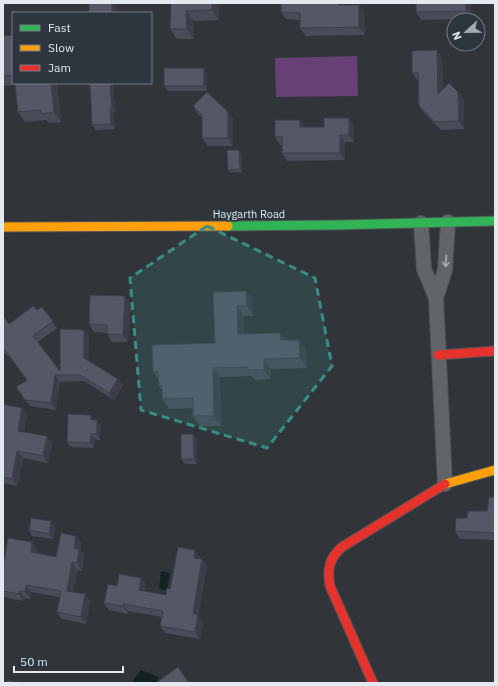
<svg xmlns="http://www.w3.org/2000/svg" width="498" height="686" viewBox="0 0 498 686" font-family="'IBM Plex Sans',sans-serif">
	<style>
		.green { fill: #674075 }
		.water { fill: #132321 }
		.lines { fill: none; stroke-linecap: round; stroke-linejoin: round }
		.street-casing { stroke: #4e5257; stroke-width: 16 }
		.fast-casing { stroke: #4e5257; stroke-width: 11 }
		.slow-casing { stroke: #4e5257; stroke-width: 11 }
		.jam-casing { stroke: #4e5257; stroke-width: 11 }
		.street { stroke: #616468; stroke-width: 14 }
		.fast { stroke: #30b455; stroke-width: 9 }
		.slow { stroke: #ff9f0a; stroke-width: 9 }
		.jam { stroke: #e5322d; stroke-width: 9 }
		.wall { fill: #494b59 }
		.shaded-wall { fill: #3c3d48 }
		.building { fill: #555767; stroke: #3c3d48 }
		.oneway { stroke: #a8adb2 }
		.marked { fill: #398d88; fill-opacity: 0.2; stroke: #398d88; stroke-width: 3; stroke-dasharray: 8 5; stroke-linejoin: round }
		.labels { text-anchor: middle; stroke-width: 3.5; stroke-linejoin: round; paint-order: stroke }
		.street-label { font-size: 11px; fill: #e3e9ee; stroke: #2d353e }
	</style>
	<rect width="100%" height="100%" fill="#31353a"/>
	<path class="green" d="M357,56l1,40 -82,1 -1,-39z"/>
	<path class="water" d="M161,571l9,2 -3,18 -8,-2z
		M141,670l18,7 -2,6h-23l-1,-3z"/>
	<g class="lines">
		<g class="street-casing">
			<path id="street" d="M421,223l3,46 12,29 9,186
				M436,298l9,-28 3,-48"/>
		</g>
		<g class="fast-casing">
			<path id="fast" d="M228,226l108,-1 159,-4"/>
		</g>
		<g class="slow-casing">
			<path id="slow" d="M3,227l225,-1
				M445,484l50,-14"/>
		</g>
		<g class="jam-casing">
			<path id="jam" d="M438,355l57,-4
				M373,683l-43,-97c-3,-16 -1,-28 12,-39l103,-63"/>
		</g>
		<use href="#street" class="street"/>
		<use href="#fast" class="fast"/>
		<use href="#slow" class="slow"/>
		<use href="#jam" class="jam"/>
	</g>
	<path class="wall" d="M171,3h48v17l-26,1 1,18h-17l-7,-10z
		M471,3v16l-50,1 -5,-8z
		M344,5h15l5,8 1,22 -59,1 -6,-8v-8l-14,-1 -5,-7z
		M13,35v48h44l4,39 -12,1 -3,-3 -21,2 -7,-10 -3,-27 -12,1v-50z
		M437,50l5,8 1,31 15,3 6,8v29l-23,1 -17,-17 -5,-7 -1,-25 -6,-8z
		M207,73v18h-39l-4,-5z
		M90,83h23l2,29h-2l2,17 -19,1 -4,-5z
		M193,106l35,6 5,7v27h-25l-6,-8v-20l-4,-4z
		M354,126v16h-9v18l-58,1 -5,-8v-8h-2l-5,-8 30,-10h19z
		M239,150l2,3 1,19h-12l-2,-2z
		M246,291l7,10v15h-9v18l36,-1 6,7h13l7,10 1,18 -36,1v10l-16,1 -3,-4 -32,1 1,49h-21l-7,-10v-8l-24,1 -7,-10v-8l-3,-5v-6l-6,-8 62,-29z
		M131,304l-3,38h-16l-5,-8v-1l-13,-1 -5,-8z
		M42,307l15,21 -19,14 22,29 24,-41 5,6 -1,25 30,18 5,6 -9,15 -30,-19 -24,1 -4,28 -26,-4 -14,-19 11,-7 -18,-25 -2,1 -4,-5v-33l6,6 28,-14z
		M3,404l19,4 5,7 -3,17 28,12 -4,19 -25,-5 -6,28 -14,-3z
		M94,420l7,5 -1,15 -5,-1 -1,9 -23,-1 -4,-5z
		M193,434l4,6v24h-12l-4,-5z
		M495,497v43l-35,-1 -5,-8 12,-13 20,-7z
		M55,527l-2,12 -21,-3 -3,-6z
		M76,536l5,7 -1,7 4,6 -2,15 -5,-1 -4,22 17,9 -4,23 -24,-5 -5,-7 3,-15 -29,-5 -1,7 -5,-1 -1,3 -20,-4 -1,-1v-29l29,-25 5,8v3l19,4z
		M195,550l5,7v2l7,7 -9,50 5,7 -3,16 -35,-6 -5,-7 2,-9 -34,-6v3l-19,-4 -5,-7 13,-17 24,-8 5,7 -1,6 21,4z"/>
	<path class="shaded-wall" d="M112,3h5v10h-5z
		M212,3h7v17l-7,-10z
		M339,3h5v10l-5,-8z
		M466,3h5v16l-5,-8z
		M359,5l5,8 1,22 -6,-8z
		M186,11l7,10 1,18 -7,-10z
		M437,50l5,8 2,44 -6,-8z
		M204,68l3,5v18l-3,-5z
		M51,83h6l4,39 -7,-10z
		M110,83h3l2,29 -3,-5z
		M458,92l6,8v29l-5,-8z
		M110,107l3,5 2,17 -4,-5z
		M228,112l5,7v27l-5,-8z
		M349,118l5,8v16l-5,-7z
		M300,120l5,7h-5z
		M340,135l5,7v18l-5,-7z
		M239,150l2,3 1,19 -2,-3z
		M246,291l7,10v15l-6,-10z
		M125,296l6,8 -3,38 -5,-7z
		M237,306l7,10 1,28 -7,-10z
		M84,330l5,6 -1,29 -4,-7z
		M280,333l7,9 -6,-2z
		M299,340l7,10 1,18 -7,-10z
		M264,359l7,10v10l-7,-9z
		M213,368l7,9 1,49 -7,-10z
		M55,375l5,7 -4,28 -5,-7z
		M118,379l5,6 -9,15 -5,-7z
		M22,408l5,7 -4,23 -5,-7z
		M97,420l4,5 -1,15 -3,-6z
		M91,434l4,5 -1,9 -3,-5z
		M193,434l4,6v24l-3,-5z
		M47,436l5,8 -4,19 -5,-7z
		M17,451l6,7 -6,28 -5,-7z
		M51,521l4,6 -2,12 -4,-5z
		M76,536l5,7 -1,7 4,6 -2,15 -5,-8 -3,-15z
		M32,542l5,8 -1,9 -5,-7z
		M195,550l5,7 -1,8 -5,-7z
		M202,559l5,7 -9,50 5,7 -3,16 -5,-7 -2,-18z
		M72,562l5,8 -5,28 -5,-7z
		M141,578l5,7 -2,12 -5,-7z
		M26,585l5,7 -1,7 -5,-8z
		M20,591l5,7 -1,3 -5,-7z
		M85,594l5,7 -4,23 -5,-7z
		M123,604l5,7v3l-5,-8z"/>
	<path class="building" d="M89,3h23v10h-23z
		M171,3h41v7l-26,1 1,18h-17z
		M281,3h58v2h20v22l-59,1v-15l-19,-1z
		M416,3h50v8l-50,1z
		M13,35v40l-10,1v-40z
		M437,50l1,44 11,-11 9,9 1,29 -24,1 -16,-16 -1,-33h-6v-22z
		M164,68h40v18h-40z
		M15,83h36l3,29 -12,2 -1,-4 -23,2z
		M90,83h20l2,24h-2l1,17 -19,1z
		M207,92l21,20v26h-26v-23l-9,-9z
		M324,118h25v17h-9v18h-58v-16h-7v-17h25v7h24z
		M227,150h12l1,19 -12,1z
		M246,291l1,15h-10l1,28 42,-1 1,7h18l1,18 -36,1v11h-16v-3l-35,1 1,48h-21v-18l-31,1v-13h-3l-1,-14h-5l-1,-27 63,-2 -2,-51z
		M90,295l35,1 -2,39 -16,-1v-9l-18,-1z
		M33,306l4,4 5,-3 11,14 -20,15 27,35v-42l24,1v28l34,21 -9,14 -29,-18h-25l-4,28 -26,-3 -9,-13 11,-7 -23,-31h-1v-31l1,-1 5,7z
		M3,404l19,4 -4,23 29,5 -4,20 -26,-5 -5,28 -9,-2z
		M68,414l23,1v5h6v14h-6v9l-24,-1z
		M181,434h12l1,25h-13z
		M489,497h6v36l-40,-2 1,-13h11l1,-7h19z
		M31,518l20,3 -2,13 -20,-4z
		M61,533l15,3 -2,12 5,1 -2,14 -5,-1 -5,29 18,3 -4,23 -24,-5 4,-21 -35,-6 -1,6h-5l-1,3 -16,-3v-24l5,-29 24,4 -1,10 25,5z
		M178,547l17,3 -1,8 8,1 -9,55 5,1 -3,17 -35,-6 3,-15 -40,-7v2l-19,-3 4,-19 9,2 2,-12 22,4 -2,12 27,5 1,-7 3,1z
		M178,667l11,16h-33z
		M7,680l16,3h-16z"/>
	<defs><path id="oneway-shaft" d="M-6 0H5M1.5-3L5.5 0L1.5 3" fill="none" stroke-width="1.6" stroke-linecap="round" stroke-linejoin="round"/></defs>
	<use class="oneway" href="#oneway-shaft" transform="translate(446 261) rotate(94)"/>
	<path class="marked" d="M207,226l108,52 17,88 -65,82 -126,-38 -11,-132z"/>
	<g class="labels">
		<g class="street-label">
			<text x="249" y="218">Haygarth Road</text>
		</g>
	</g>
	<rect width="498" height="686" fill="none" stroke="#e3e9ee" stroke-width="8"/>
	<rect x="12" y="12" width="140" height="72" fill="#2d353e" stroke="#767d84"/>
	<rect x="20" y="25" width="20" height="6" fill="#30b455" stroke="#767d84"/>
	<text x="48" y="32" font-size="12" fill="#e3e9ee">Fast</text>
	<rect x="20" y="45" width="20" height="6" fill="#ff9f0a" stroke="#767d84"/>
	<text x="48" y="52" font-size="12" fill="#e3e9ee">Slow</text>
	<rect x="20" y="65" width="20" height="6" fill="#e5322d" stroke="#767d84"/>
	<text x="48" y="72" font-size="12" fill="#e3e9ee">Jam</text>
	<g transform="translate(466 32) rotate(248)"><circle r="19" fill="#2d353e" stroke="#767d84"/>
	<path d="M0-3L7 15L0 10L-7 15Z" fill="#a5aaaf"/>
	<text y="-6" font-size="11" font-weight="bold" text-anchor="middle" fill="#e3e9ee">N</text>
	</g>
	<path d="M14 666v6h109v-6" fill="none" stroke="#e3e9ee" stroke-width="2"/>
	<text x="20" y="666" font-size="12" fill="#e3e9ee" stroke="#2d353e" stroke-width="3" paint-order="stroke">50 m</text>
</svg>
